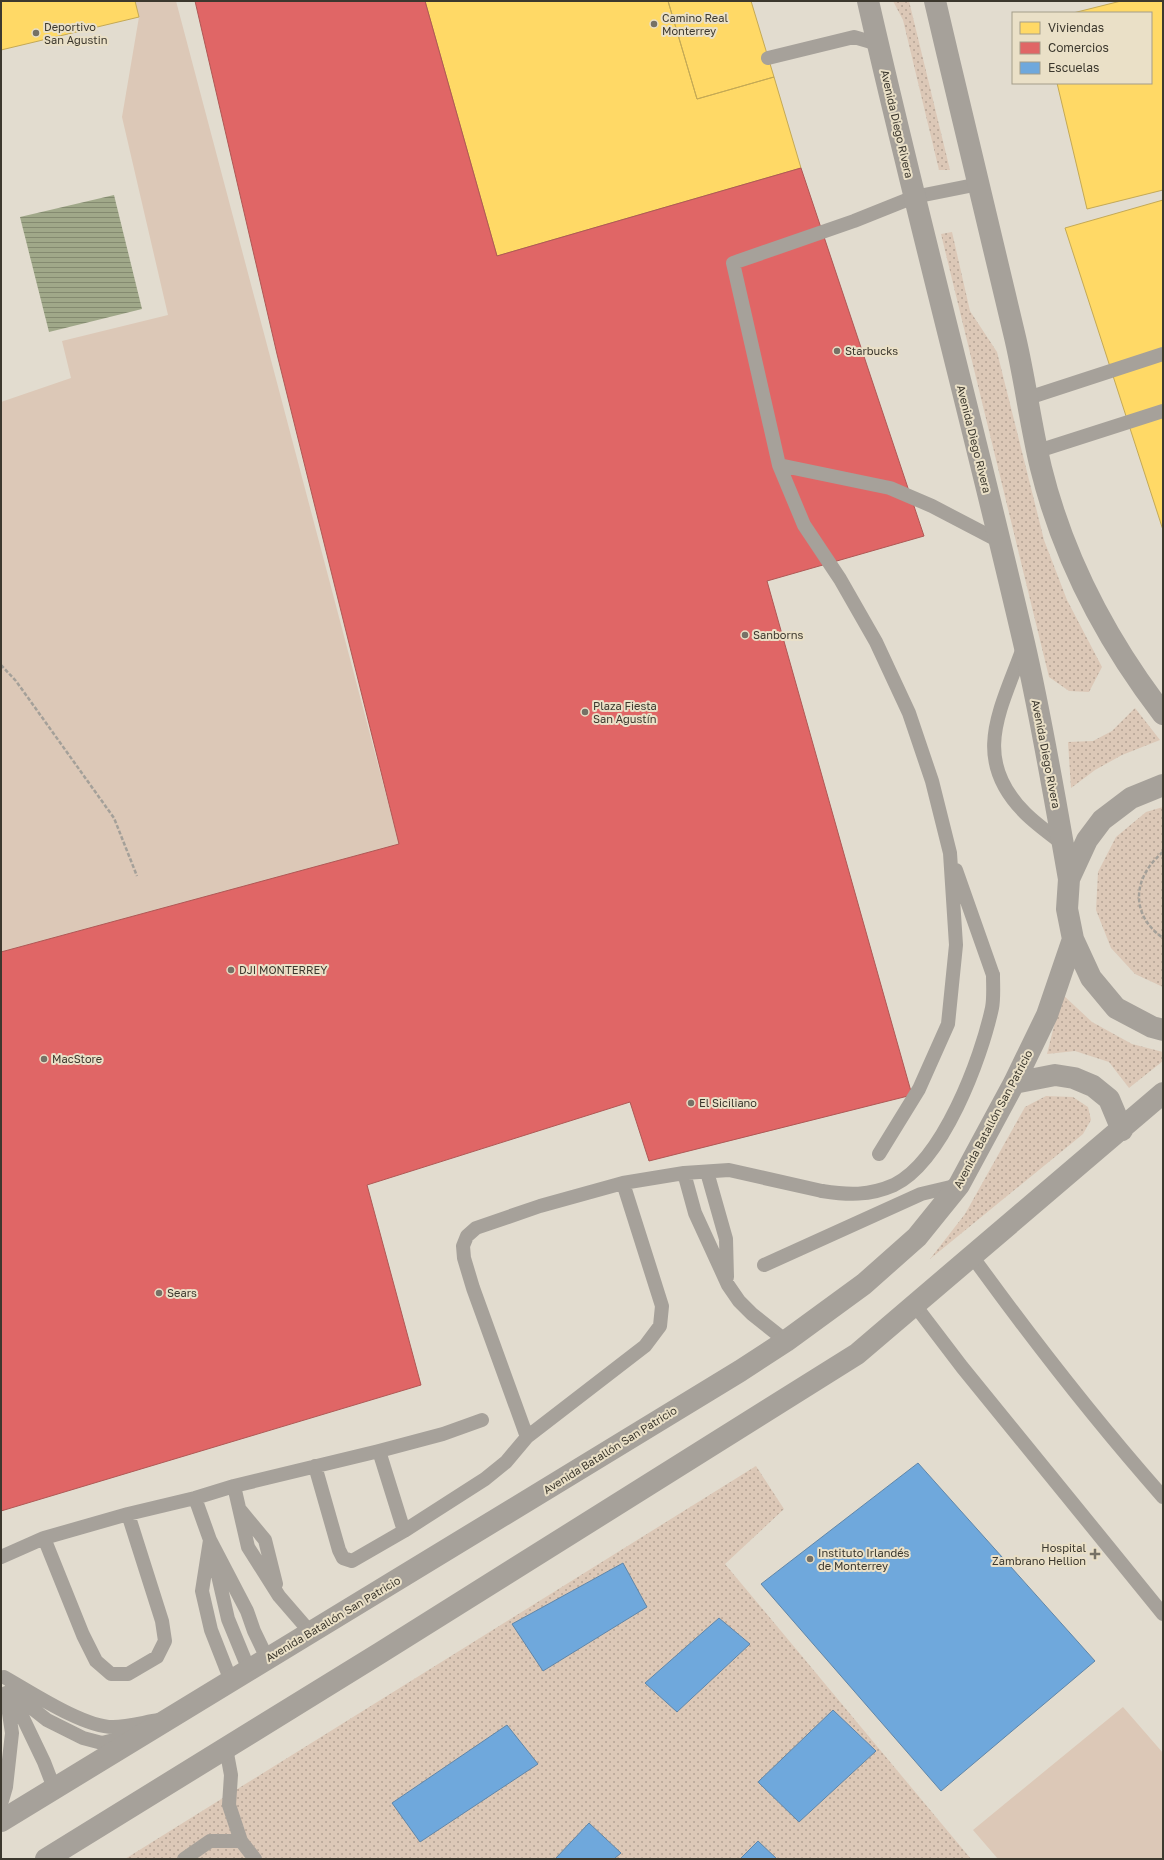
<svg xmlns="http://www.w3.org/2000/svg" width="1164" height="1860" viewBox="0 0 1164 1860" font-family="'Golos Text',sans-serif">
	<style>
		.grass { fill: url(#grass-dots) }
		.park { fill: #dcc8b7 }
		.water { fill: url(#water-rules) }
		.homes { fill: #ffd966; stroke: #c4a955 }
		.shops { fill: #e06666; stroke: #af5855 }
		.schools { fill: #6fa8dc; stroke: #6086a8 }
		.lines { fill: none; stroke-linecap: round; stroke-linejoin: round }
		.path { stroke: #a4a099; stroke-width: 2.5; stroke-dasharray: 4 2; stroke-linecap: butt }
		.service { stroke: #a6a19a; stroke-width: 14 }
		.tertiary { stroke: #a6a19a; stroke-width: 22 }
		.service-bridge { stroke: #a6a19a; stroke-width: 14 }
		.poi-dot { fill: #767166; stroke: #eae0c7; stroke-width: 1.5 }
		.labels { text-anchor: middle; stroke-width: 4; stroke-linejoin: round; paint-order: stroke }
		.poi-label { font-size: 11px; fill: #3c382e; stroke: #eae0c7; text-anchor: start }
		.street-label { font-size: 11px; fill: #3c382e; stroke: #eae0c7 }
	</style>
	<defs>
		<pattern id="grass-dots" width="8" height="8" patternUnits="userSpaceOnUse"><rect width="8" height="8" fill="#dcc8b7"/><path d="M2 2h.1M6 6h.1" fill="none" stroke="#b4a395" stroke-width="1.8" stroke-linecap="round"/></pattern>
		<pattern id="water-rules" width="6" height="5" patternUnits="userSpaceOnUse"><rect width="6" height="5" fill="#a0a889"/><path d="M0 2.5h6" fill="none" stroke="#848a70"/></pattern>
	</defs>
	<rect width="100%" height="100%" fill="#e2dccf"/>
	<path class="grass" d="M893,1h16l41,169h-11l-36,-150z
		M952,232l18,79 27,41 47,188 23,60 35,67 -13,25 -20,-1 -20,-14 -108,-443z
		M1135,708l25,32 -38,15 -27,15 -24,18 -3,-46 25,-1 19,-10z
		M1163,807v180l-28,-13 -24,-26 -15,-38 2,-38 18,-35 30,-25z
		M1062,994l30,28 40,22 31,8v9l-34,27 -20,-26 -34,-11 -28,3z
		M1046,1096l27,1 15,10 3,13 -8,14 -153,125 35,-45 60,-107z
		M756,1466l28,43 -59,55 246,295h-846z"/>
	<path class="park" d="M135,1h41l223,843 -398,108v-550l70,-24 -9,-37 106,-26 -46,-198 17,-100z
		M1123,1707l40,46v106h-165l-25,-29z"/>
	<path class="water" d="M114,195l28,114 -93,23 -29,-115z"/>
	<path class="homes" d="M1,1h134l4,16 -138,33z
		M425,1h243l29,98 77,-22 27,91 -304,88z
		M668,1h83l23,76 -77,22z
		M1121,1h42v189l-76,19 -30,-126h94v-70h-78z
		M1163,200v330l-98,-302z"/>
	<path class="shops" d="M195,1h230l72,255 304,-88 123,368 -157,45 145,514 -263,66 -19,-59 -263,83 54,200 -420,126v-559l398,-108 -122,-490z"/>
	<path class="schools" d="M918,1463l177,198 -154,130 -180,-207z
		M623,1563l24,44 -104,64 -31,-47z
		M719,1618l31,26 -73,68 -32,-29z
		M833,1710l43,41 -77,71 -41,-40z
		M507,1725l31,39 -118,78 -28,-39z
		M589,1823l32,30 -7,6h-59z
		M758,1841l19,18h-37z"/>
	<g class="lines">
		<path class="path" d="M1,665l15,16 98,137 23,58
			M1163,852c-30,25 -34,62 0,86"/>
		<path class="service" d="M768,58l86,-21 24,7
			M1028,398l135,-44
			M1038,451l125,-40
			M779,465l111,23 42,18 67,35
			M1024,645c-22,63 -55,112 1,168 11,11 25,21 38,31
			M956,870l37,105
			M879,1154l40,-65 29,-65 8,-79 -6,-92 -18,-72 -23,-68 -33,-71 -36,-63 -36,-54 -25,-60 -46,-202 121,-42 60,-24 65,-13
			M707,1172l19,67 1,38
			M684,1173l11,40 33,72 11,16 13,13 34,27
			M623,1183l39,123 -2,20 -15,20 -118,91 -54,-149 -9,-30 -1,-12 4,-10 9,-8 64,-22 83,-23 61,-10 45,-3 93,21
			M972,1256c60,83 123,164 191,241
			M764,1265l157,-71 38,-9
			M914,1304l48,63 201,247
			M379,1451l25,80
			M315,1466l24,84 4,8 9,3 52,-30 81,-52 21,-17 21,-25
			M234,1486l14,61 31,49 32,37
			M195,1498l15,42 37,71 7,20 13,27
			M241,1511l24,29 11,44
			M44,1538l39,97 13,26 15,13h17l29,-17 8,-16 -3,-20 -34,-107
			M210,1540l-8,51 9,39 20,51
			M1,1557l43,-19 84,-24 67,-16 39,-12 145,-35 64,-17 39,-14
			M214,1558l14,61 21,51
			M4,1677c27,15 79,50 109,50 15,0 32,-5 46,-7
			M12,1686l21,23 14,11 36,18 19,5 28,-7
			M10,1691l34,71 10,26
			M226,1748l5,27 -2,30 12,36
			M1,1804l5,-17 6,-54 -6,-40
			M184,1859l26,-18h31l14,18"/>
		<path class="tertiary" d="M868,1c49,215 106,427 156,642 18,78 31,157 45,236
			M935,1c26,111 53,222 79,332 11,45 16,90 27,135 22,89 66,173 122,246
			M1163,785l-32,13 -29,22 -15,20 -18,39 -2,30 6,30 18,39 25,30 36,19 11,3
			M1014,1083l41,-8 19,3 19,8 16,13 13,31
			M1,1821l739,-450 46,-30 78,-57 53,-47 42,-52 55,-102 33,-68 26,-76
			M46,1859l334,-206 477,-299 306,-261"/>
		<path class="service-bridge" d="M822,1191c26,4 47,5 72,-6 49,-24 87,-126 98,-177 2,-10 1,-23 1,-33"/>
	</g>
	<g class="poi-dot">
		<circle cx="654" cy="24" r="4"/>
		<circle cx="36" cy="33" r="4"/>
		<circle cx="837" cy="351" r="4"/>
		<circle cx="745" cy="635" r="4"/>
		<circle cx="585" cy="712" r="4"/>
		<circle cx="231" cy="970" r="4"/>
		<circle cx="44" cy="1059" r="4"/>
		<circle cx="691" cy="1103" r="4"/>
		<circle cx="159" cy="1293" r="4"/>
		<path d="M1093 1548h4v4h4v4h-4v4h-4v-4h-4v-4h4z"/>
		<circle cx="810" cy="1559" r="4"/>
	</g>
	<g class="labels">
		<g class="poi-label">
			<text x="662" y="22">Camino Real<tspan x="662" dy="13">Monterrey</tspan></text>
			<text x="44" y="31">Deportivo<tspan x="44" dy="13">San Agustin</tspan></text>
			<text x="845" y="355">Starbucks</text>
			<text x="753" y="639">Sanborns</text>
			<text x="593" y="710">Plaza Fiesta<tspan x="593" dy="13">San Agustín</tspan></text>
			<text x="239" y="974">DJI MONTERREY</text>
			<text x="52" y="1063">MacStore</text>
			<text x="699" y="1107">El Siciliano</text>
			<text x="167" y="1297">Sears</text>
			<text x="1086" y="1552" text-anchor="end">Hospital<tspan x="1086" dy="13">Zambrano Hellion</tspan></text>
			<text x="818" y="1557">Instituto Irlandés<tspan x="818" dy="13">de Monterrey</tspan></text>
		</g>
		<g class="street-label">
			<text transform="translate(897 124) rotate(77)" y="4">Avenida Diego Rivera</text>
			<text transform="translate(974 439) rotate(76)" y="4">Avenida Diego Rivera</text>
			<text transform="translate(1046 754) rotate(79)" y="4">Avenida Diego Rivera</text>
			<text transform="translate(993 1119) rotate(-62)" y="4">Avenida Batallón San Patricio</text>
			<text transform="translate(610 1450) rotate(-32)" y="4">Avenida Batallón San Patricio</text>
			<text transform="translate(333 1619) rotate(-31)" y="4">Avenida Batallón San Patricio</text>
		</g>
	</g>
	<rect width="1164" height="1860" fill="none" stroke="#3c382e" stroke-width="4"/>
	<rect x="1012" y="12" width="140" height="72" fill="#eae0c7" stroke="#a49d8a"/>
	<rect x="1020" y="22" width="20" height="12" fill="#ffd966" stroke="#a49d8a"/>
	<text x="1048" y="32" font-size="12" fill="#3c382e">Viviendas</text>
	<rect x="1020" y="42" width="20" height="12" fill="#e06666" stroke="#a49d8a"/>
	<text x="1048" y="52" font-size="12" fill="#3c382e">Comercios</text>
	<rect x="1020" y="62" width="20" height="12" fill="#6fa8dc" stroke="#a49d8a"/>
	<text x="1048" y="72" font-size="12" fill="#3c382e">Escuelas</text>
</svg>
